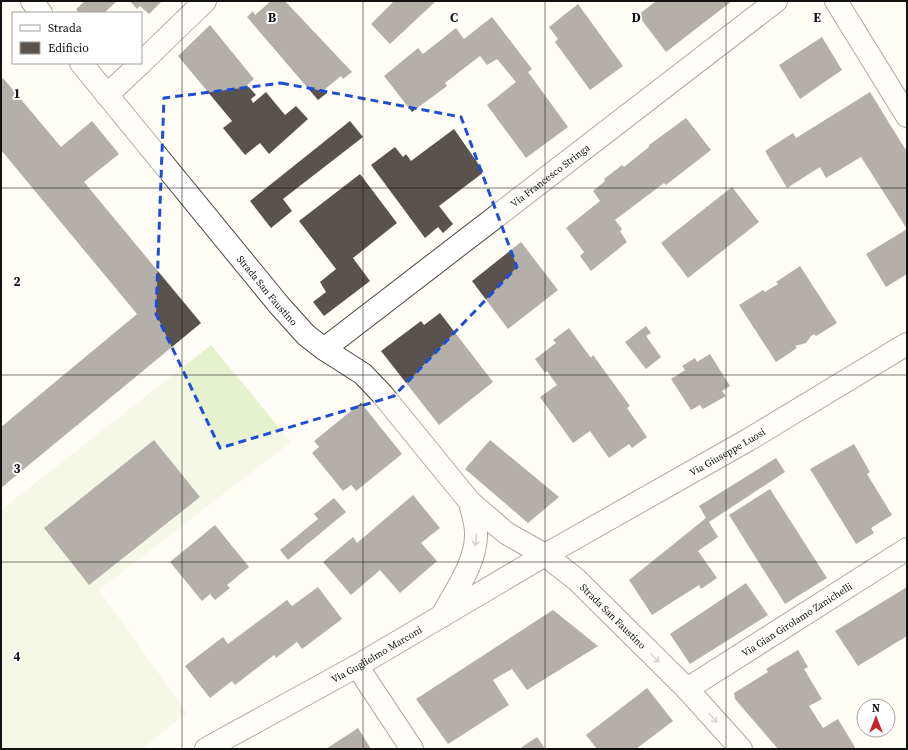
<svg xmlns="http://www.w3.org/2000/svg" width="908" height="750" viewBox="0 0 908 750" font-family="'Source Serif 4',serif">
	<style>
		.pitch { fill: #e6f2cf }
		.building { fill: #5a524d }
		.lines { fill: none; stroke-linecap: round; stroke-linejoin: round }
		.minor-casing { stroke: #444; stroke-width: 24 }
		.minor { stroke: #fff; stroke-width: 22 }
		.oneway { stroke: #a0a0a0 }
		.marked { fill: none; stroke: #1d4ed8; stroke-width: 3; stroke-dasharray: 8 5; stroke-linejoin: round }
		.grid { fill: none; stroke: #111; stroke-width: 1; stroke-opacity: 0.55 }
		.labels { text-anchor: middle; stroke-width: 4; stroke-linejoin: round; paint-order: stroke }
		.street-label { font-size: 10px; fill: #111; stroke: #fff }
		.grid-label { font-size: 13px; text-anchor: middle; font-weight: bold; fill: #111; stroke: #fff; stroke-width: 4; stroke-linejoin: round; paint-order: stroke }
	</style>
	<rect width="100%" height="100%" fill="#fffdf5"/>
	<path class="pitch" d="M211,345l80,97 -192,148 88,123 -45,36h-141v-239z"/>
	<path class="building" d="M85,1h32l-13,12h-25l-3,-4z
		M130,1h32l-13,13 -9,-8 -3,3z
		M271,1h14l67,71 -9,7 -2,-3 -17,14 3,3 -9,7 -71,-83 6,-6 2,4z
		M394,1h42l-46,43 -19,-20z
		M656,1h76l-66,51 -28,-37z
		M578,4l45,62 -33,24 -35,-48 3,-3 -9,-12z
		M492,17l40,52 -4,3 40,55 -42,31 -39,-53 29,-23 -19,-23 -10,6 -7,-9 -35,27 2,3 -35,26 -28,-36 34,-28 5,6 33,-26 8,11z
		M210,25l44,54 -7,6 9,10 -5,4 2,4 13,-11 19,23 11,-9 12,13 -39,35 -9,-11 -15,12 -22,-27 9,-7 -54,-65z
		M822,37l20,33 -42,29 -21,-34z
		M3,78l58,69 31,-26 27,33 -35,28 117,141 -200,165v-61l136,-113 -136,-164v-70z
		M870,92l37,60v122l-21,13 -20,-33 41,-25 -46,-72 -35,21 -6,-11 -33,21 -22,-37 28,-18 3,5z
		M686,118l25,32 -45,35 -2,-2 -49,37 7,9 -2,2 7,11 -36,29 -11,-15 4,-4 -18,-24 34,-27 -7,-10 12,-10 -1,-2 18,-14 2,2 25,-20v-2z
		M350,121l13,16 -80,62 9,12 -21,17 -21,-27z
		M454,129l30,43 -45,34 14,18 -10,9 -5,-6 -13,11 -54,-73 24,-18 8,10 3,-3 5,7z
		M360,174l37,49 -44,35 17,23 -46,35 -11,-14 13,-10 -6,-10 16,-13 -37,-48z
		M732,187l27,35 -71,56 -27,-35z
		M521,242l37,48 -50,39 -36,-48z
		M800,266l37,57 -21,13 -2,-2 -3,2 -5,7 -11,3 2,2 -21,14 -37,-57 24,-15 2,2 13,-8 -2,-2z
		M440,313l53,69 -54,43 -58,-74 40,-30 3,4z
		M646,326l5,7 -5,3 15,21 -15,12 -21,-27z
		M569,328l22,30 2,-3 37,51 -3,2 20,29 -15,11 -3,-4 -20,14 -19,-27 -17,12 -33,-46 17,-12 -10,-14 -2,2 -10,-14 21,-16 -3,-3z
		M710,354l20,32 -8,5 4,5 -23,13 -3,-4 -9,5 -20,-31 14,-9 -3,-4 13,-8 2,4z
		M361,403l41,51 -46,37 -5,-6 -8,6 -31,-38 7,-6 -5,-6z
		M154,440l46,57 -111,88 -45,-57z
		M490,440l69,57 -31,26 -63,-54z
		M854,444l16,28 -3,2 25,41 -21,13 3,5 -18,11 -46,-75z
		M776,458l9,14 -76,50 9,15 -20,14 19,27 -16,11 -2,-4 -47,30 -23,-35 77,-62 -7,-12z
		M770,489l57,89 -42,26 -56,-89z
		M413,495l27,33 -19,15 16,18 -37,32 -20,-23 -29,25 -28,-33 30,-25 4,6z
		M334,498l12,14 -58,48 -8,-10 38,-31 -4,-5z
		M215,525l34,42 -22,18 3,3 -15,12 -5,-6 -8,7 -32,-39z
		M746,583l22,32 -78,49 -20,-30z
		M318,587l24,32 -40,30 -5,-7 -21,16 -2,-3 -39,30 -3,-4 -22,17 -25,-32 38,-29 5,7 59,-44 5,6z
		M907,587v49l-49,30 -23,-35z
		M553,610l45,36 -71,44 -15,-21 -9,5 -10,6 16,25 -61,39 -32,-45z
		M798,650l10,17 -4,2 18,30 -13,7 14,22 15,-9 18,30h-78l-43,-50 -1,-6 34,-21 -2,-3z
		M647,688l26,33 -37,28h-39l-11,-14z
		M358,728l13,21h-45z
		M537,737l8,12h-26z"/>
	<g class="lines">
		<g class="minor-casing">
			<g id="minor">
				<path d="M32,1l9,12"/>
				<path d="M836,1l71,115"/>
				<path id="s1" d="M81,63l198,242 27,30 18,14 39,25 19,20 88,108 36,31 39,22 32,25 110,109 54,60"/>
				<path d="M141,63l64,-62"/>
				<path d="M107,95l34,-32"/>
				<path id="s2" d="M324,349l452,-348"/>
				<path d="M442,616c13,-25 35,-54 34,-83 0,-11 -4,-21 -6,-31"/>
				<path d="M357,666l55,83"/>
				<path id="s3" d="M687,689l220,-140"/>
				<path id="s4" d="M206,749l151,-83 188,-111 203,-115 159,-96"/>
			</g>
		</g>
		<use href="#minor" class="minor"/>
	</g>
	<defs><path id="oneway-shaft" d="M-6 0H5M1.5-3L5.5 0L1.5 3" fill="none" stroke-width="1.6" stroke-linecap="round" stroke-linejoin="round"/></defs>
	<g class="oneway">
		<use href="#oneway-shaft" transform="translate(476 540) rotate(95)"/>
		<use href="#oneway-shaft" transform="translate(655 658) rotate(45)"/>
		<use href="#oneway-shaft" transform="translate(713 718) rotate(48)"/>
	</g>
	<path d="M0 0H908V750H0ZM281,83l180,34 56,150 -123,129 -174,52 -64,-134 8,-216z" fill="#fffdf5" fill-opacity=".55" fill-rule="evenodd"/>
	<path class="marked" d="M281,83l180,34 56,150 -123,129 -174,52 -64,-134 8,-216z"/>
	<path class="grid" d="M182,1v748M363,1v748M545,1v748M726,1v748M1,188h906M1,375h906M1,562h906"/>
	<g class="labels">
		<g class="street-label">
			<text dy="4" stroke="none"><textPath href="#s2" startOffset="285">Via Francesco Stringa</textPath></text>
			<text dy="4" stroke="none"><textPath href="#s1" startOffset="294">Strada San Faustino</textPath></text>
			<text dy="4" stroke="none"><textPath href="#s4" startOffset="600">Via Giuseppe Luosi</textPath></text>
			<text dy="4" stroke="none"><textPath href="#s1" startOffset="773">Strada San Faustino</textPath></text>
			<text dy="4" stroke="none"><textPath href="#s3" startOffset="130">Via Gian Girolamo Zanichelli</textPath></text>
			<text dy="4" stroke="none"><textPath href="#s4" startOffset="195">Via Guglielmo Marconi</textPath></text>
		</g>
	</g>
	<g class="grid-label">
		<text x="272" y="22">B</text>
		<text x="454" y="22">C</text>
		<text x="636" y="22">D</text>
		<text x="817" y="22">E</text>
		<text x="17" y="98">1</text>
		<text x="17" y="286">2</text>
		<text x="17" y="473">3</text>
		<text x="17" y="661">4</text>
	</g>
	<rect width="908" height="750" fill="none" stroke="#111111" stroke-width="4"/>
	<rect x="12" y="12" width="130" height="52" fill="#ffffff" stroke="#a0a0a0"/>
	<rect x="20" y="25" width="20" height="6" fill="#ffffff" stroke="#a0a0a0"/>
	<text x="48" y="32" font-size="12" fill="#111111">Strada</text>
	<rect x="20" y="42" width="20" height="12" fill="#5a524d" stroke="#a0a0a0"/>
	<text x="48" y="52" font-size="12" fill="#111111">Edificio</text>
	<g transform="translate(876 718)"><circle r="19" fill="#ffffff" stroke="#a0a0a0"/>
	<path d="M0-3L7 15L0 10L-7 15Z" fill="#c4262e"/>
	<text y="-6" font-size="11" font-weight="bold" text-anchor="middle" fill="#111111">N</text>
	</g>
</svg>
